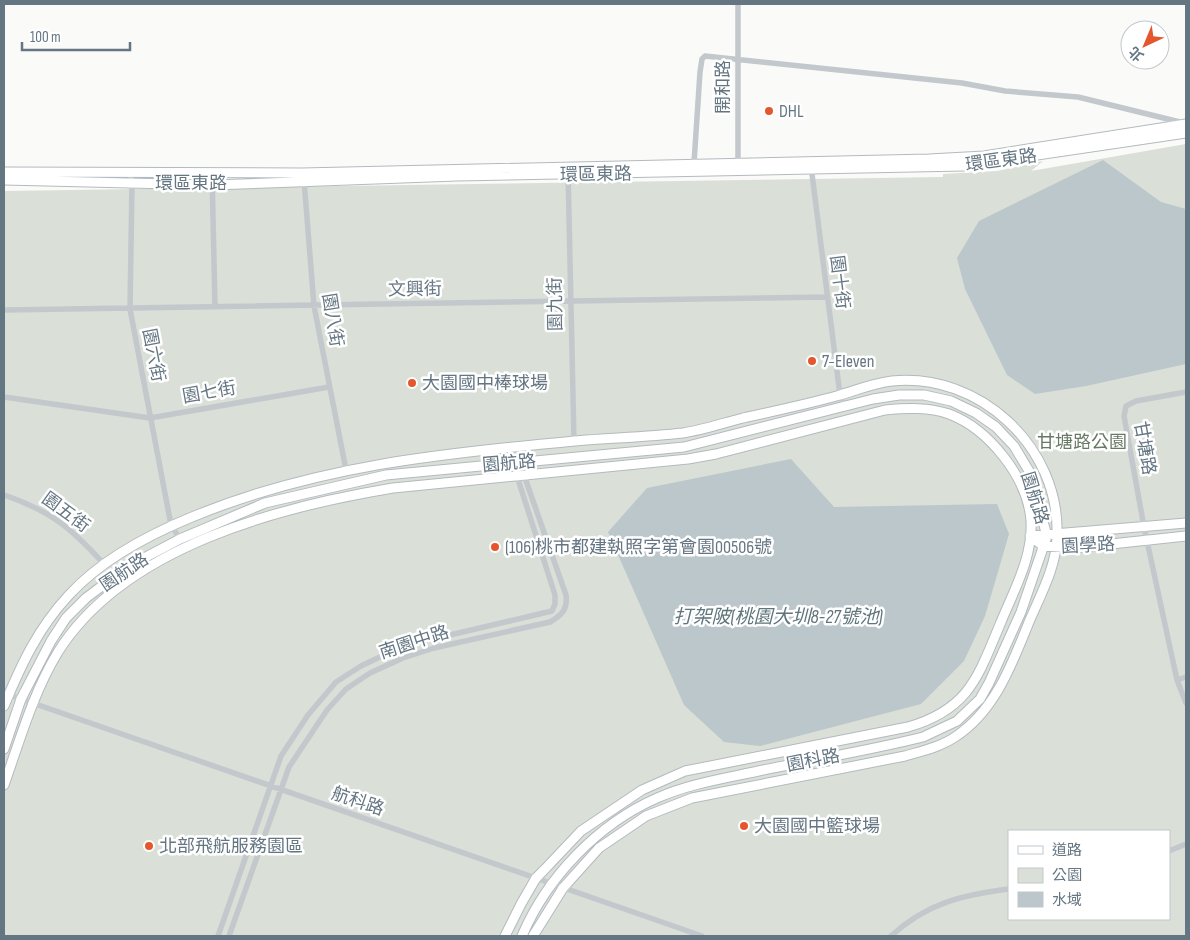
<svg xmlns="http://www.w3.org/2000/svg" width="1190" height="940" viewBox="0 0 1190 940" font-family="'Sofia Sans Condensed','Noto Sans TC',sans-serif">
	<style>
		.green { fill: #dadfd7; fill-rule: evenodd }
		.water { fill: #bbc7cb }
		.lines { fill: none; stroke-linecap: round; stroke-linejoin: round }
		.secondary-casing { stroke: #b3babf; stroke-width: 11 }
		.street { stroke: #c3c8cc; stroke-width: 5.5 }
		.secondary { stroke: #fff; stroke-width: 9 }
		.poi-dot { fill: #e4572e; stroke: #fff; stroke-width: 2 }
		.labels { text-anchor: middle; stroke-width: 5; stroke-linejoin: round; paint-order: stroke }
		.street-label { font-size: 18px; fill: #657683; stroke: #fff }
		.poi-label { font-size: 18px; fill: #657683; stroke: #fff; text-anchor: start }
		.park-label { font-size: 18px; fill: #687a64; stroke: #fff }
		.water-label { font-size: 19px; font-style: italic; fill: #60757c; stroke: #fff }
	</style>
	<rect width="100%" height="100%" fill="#fafaf8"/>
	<path class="green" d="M1186,144v792h-1182v-745l939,-14v-3l54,-3 46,-10 -12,10zM1009,831h160v88h-160z"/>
	<path class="water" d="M1103,160l58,42 25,7v155l-100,22 -51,8 -28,-19 -42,-86 -8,-31 22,-37z
		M791,459l43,48 163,-3 12,30 -24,82 -21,45 -43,43 -161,42 -36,-4 -40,-37 -76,-173 39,-44z"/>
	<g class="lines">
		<g class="secondary-casing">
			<path id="secondary" d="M4,172l298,1 627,-14 55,-3 202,-32
				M4,180l208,5 245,-9 507,-10 222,-33
				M1030,536l13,10 31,2 112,-12
				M1030,536l156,-13
				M4,706c17,-41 34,-78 65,-111 33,-36 79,-60 123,-78 123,-51 252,-64 383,-76 36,-3 72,-4 108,-8 20,-3 40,-10 60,-15 32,-7 65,-14 97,-23 17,-5 34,-12 52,-14 87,-9 168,66 165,154 0,30 -16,59 -28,87 -17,42 -34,89 -74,115 -15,10 -33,14 -50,19l-213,42 -46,18 -47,32 -36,40 -30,48
				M4,749l17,-50 30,-58 15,-23 20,-20 41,-31 53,-28 85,-36 121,-28 298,-28 189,-48 26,-4h25l27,6 25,12 20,14 18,19 15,25 18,65 -26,76 -32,71 -9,16 -23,22 -34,16c-52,13 -106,22 -160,33 -36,8 -72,13 -106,28 -59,26 -110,79 -135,138
				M4,785c16,-45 29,-92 54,-133 66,-105 220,-145 335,-164l295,-29 28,-5 169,-44c22,-2 44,-3 64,4 40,15 79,64 82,107 2,36 -17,69 -30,101 -23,54 -31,87 -93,105l-223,44 -43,19 -61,41 -36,38 -9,9 -15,26 -16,32"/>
		</g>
		<path class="street" d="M738,4v161
			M694,163l6,-91 2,-13 3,-3 257,27 43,8 73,6 106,26
			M811,166l29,229 4,11
			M568,171l6,270
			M130,172l2,11 -2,126 41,216 9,14
			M212,172l3,135
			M304,180l10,126 32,164
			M4,310l823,-13
			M1186,392l-50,9 -10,5 -2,10 20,111 33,153 9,23
			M4,397l146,21 179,-31
			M4,495c47,16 67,33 100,69
			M1177,680l9,-3
			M4,693l698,243
			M1169,851l17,-7
			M218,936l63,-180 27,-41 28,-33 25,-16 42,-20 149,-35 3,-7v-9l-38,-119 -4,-29
			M229,936l60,-169 38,-57 19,-21 24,-16 33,-15 31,-10 116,-26c12,-7 18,-13 16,-27l-42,-120 -3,-28
			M891,936c36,-33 71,-41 118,-47"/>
		<use href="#secondary" class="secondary"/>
	</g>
	<g class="poi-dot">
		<circle cx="769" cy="111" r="5"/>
		<circle cx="812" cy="361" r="5"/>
		<circle cx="412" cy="383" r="5"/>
		<circle cx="495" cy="547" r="5"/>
		<circle cx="744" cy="826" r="5"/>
		<circle cx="149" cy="846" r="5"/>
	</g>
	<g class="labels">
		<g class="street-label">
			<text transform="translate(723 87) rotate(-90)" y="6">開和路</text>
			<text transform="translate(1001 160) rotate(-8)" y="6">環區東路</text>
			<text transform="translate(596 174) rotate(-1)" y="6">環區東路</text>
			<text x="191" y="189">環區東路</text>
			<text transform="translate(840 282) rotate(83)" y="6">園十街</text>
			<text transform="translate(415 289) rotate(-1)" y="6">文興街</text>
			<text transform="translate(555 304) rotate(-91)" y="6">園九街</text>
			<text transform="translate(333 320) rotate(81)" y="6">園八街</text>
			<text transform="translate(154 355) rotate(79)" y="6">園六街</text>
			<text transform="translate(209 392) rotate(-10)" y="6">園七街</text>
			<text transform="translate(1145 448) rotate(80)" y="6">甘塘路</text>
			<text transform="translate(509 463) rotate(-5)" y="6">園航路</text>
			<text transform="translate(1035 498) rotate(73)" y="6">園航路</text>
			<text transform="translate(66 512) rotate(36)" y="6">園五街</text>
			<text transform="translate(1088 545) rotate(-3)" y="6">園學路</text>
			<text transform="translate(124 572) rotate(-34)" y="6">園航路</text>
			<text transform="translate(414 642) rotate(-18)" y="6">南園中路</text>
			<text transform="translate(813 760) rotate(-11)" y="6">園科路</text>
			<text transform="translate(358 801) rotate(19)" y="6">航科路</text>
		</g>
		<g class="poi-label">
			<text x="779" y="117">DHL</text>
			<text x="822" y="367">7-Eleven</text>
			<text x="422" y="389">大園國中棒球場</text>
			<text x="505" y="553">(106)桃市都建執照字第會園00506號</text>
			<text x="754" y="832">大園國中籃球場</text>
			<text x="159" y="852">北部飛航服務園區</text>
		</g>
		<g class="park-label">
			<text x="1082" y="448">甘塘路公園</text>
		</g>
		<g class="water-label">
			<text x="778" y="623">打架陂(桃園大圳8-27號池)</text>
		</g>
	</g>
	<rect width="1190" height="940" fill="none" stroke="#657683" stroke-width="10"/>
	<rect x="1008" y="830" width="162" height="90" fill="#ffffff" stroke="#c1c8cd"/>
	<rect x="1018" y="846" width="25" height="8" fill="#ffffff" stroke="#c1c8cd"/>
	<text x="1052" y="855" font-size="15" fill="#657683">道路</text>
	<rect x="1018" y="868" width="25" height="15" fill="#dadfd7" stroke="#c1c8cd"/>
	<text x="1052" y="880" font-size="15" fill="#657683">公園</text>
	<rect x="1018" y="892" width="25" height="15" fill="#bbc7cb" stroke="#c1c8cd"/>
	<text x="1052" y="905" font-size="15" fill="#657683">水域</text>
	<g transform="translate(1145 45) rotate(224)"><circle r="24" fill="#ffffff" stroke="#c1c8cd"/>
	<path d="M0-4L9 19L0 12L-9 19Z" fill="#e4572e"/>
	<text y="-8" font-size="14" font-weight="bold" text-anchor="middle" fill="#657683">北</text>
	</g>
	<path d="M22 42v8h108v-8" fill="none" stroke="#657683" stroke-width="2.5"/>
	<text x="30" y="42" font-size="15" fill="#657683" stroke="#ffffff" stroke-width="4" paint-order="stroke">100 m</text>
</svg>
